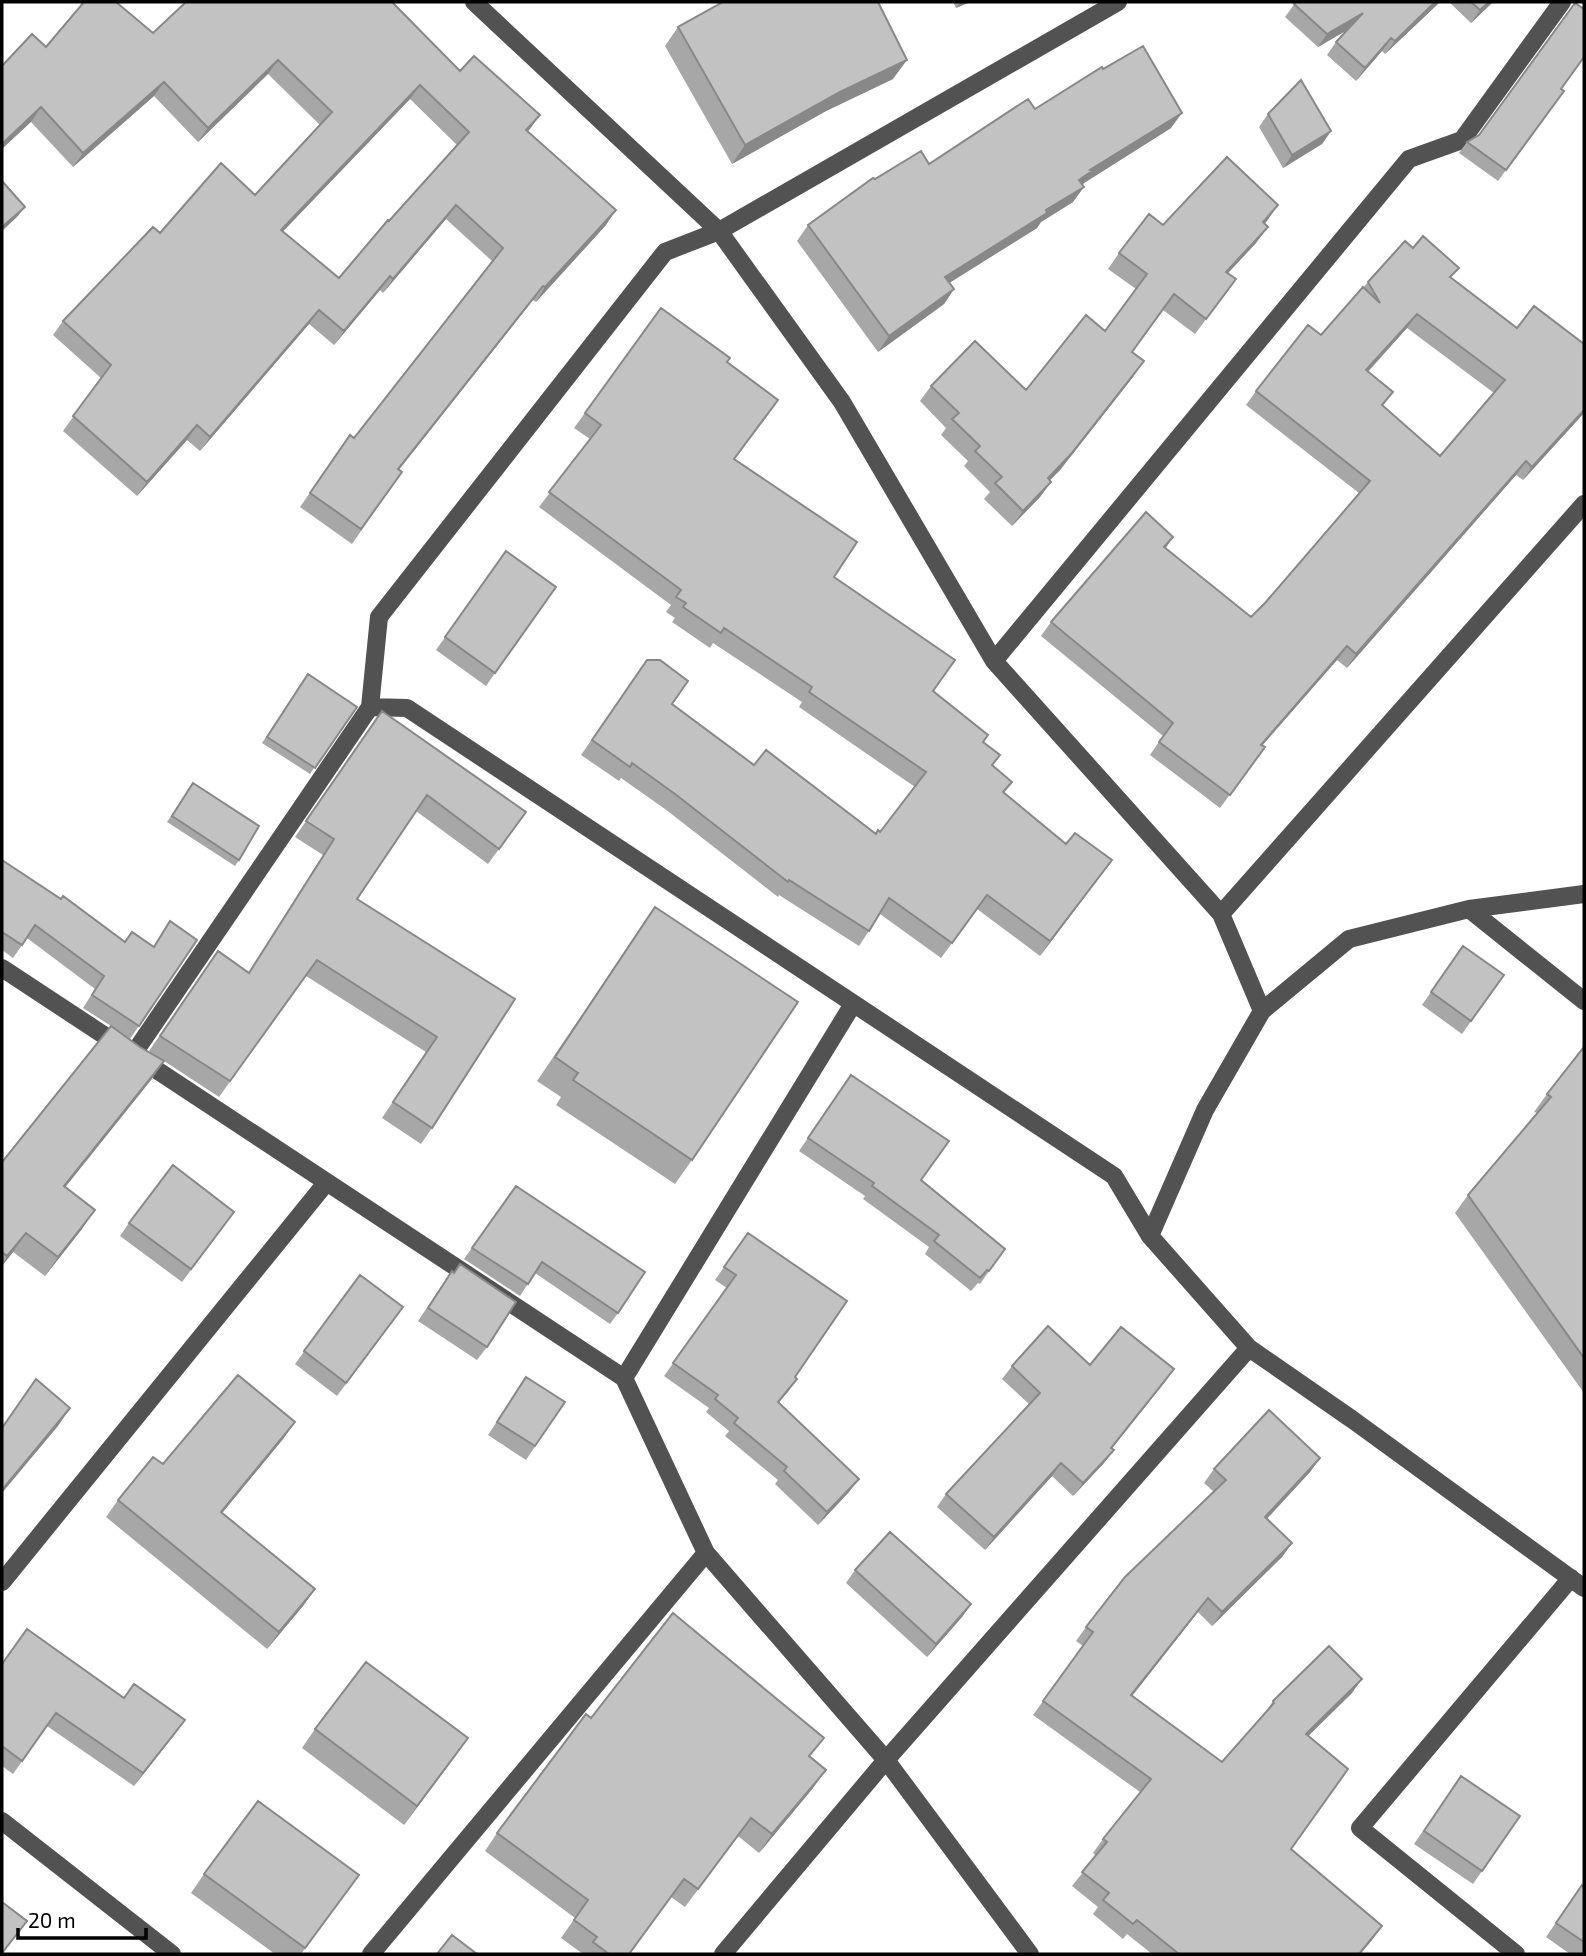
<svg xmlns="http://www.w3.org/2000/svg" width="1586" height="1956" viewBox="0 0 1586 1956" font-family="'Exo 2',sans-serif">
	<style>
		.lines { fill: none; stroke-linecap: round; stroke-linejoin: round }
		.minor { stroke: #525252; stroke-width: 18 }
		.wall { fill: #a7a7a7; fill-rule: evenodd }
		.shaded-wall { fill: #888 }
		.building { fill: #c2c2c2; stroke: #888; stroke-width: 2; fill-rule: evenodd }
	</style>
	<rect width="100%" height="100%" fill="#fff"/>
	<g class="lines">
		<path class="minor" d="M474,2l245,229 123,171 152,259 227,253 41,97
			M994,661l415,-502 53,-19 100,-138
			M370,707l37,1 707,468 36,60 99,112 104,72 231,168
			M1469,909l115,92
			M1221,914l363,-410
			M2,968l622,410
			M132,1056l238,-349 9,-90 286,-365 54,-21 399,-229
			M1150,1236l55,-126 57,-99 87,-72 120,-30 115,-15
			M706,1553l180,207 144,194
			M2,1582l324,-399
			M2,1821l170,133
			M371,1954l335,-401 -82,-175 229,-374
			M723,1954l163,-194 363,-412
			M1516,1954l-156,-126 211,-250"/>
	</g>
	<path class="wall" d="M953,2h17l-14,6z
		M1296,2h144l-55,52 -3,-3 -26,30 -29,-26 9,-13 11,-12 -29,17 -33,-30z
		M1449,2h44l-22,21z
		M678,27l215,52 -67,32 -94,53 -67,-118z
		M153,33l307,38 68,60 78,94 -70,77 -3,-2 -134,170 3,2 -50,72 -52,-37 50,-72 4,3 138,-177 -46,-42 -63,74 -3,-3 -46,55 -25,-21 -109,127 -13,-11 -50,56 -74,-65 38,-53 -48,-43 10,-14 97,-88 95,-38 65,-70 -52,-51 -70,68 -44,-46 -81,71 -42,-45 15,-75zM410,99l47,46 -118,133 -56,-47z
		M1103,69l68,59 -87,55 -11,19 -32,20 -4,6 -87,54 4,7 -10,15 -66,48 -81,-111 11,-16 67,-46 54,-15 106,-55z
		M1562,89l2,2 -66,90 -39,-28 8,-11z
		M1268,114l63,17 -9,13 -39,24 -24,-41z
		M1278,205l-14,19 -8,19 -28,30 8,6 -41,55 -32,-24 -31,42 1,25 -73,93 -10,10 1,2 -11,15 -28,29 -28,-27 6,-7 -26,-26 4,-5 -27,-26 5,-7 -26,-27 11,-15 95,4 79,-59 31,-42 -28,-20 11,-16 44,-28z
		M1413,248l104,80 67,16v69l-61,67 -7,-5 -169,193 -10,-8 -75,86 3,1 -45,61 -70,-53 13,-19 -122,-100 10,-14 122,-85 -7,11 85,69 14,-14 94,-110 -113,-88 10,-14 65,-56 47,-53zM1407,328l87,65 -54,63 -57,-50 -15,-34z
		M661,308l66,54 7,97 100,118 99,114 50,51 17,13 -7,10 19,17 -8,11 97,82 -61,81 -63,-47 -36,49 -61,-44 -21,32 -80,-51 -1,2 -113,-88 -44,-31 -2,3 -38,-26 66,-95 25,44 82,61 121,69 5,-2 35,-45 -116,-80 3,-5 -89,-59 -3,5 -38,-26 3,-4 -9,-6 5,-7 -132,-98 51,-68 -16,-11z
		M506,551l50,36 -70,99 -50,-36z
		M308,674l49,33 -47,67 -48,-31z
		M382,711l144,101 -38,52 -72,-53 -59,88 158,100 -83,129 -11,16 -39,-26 44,-66 -120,-76 -87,121 -55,-36 -13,19 -86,107 17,42 -37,47 -32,-24 -11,14v-104l109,-136 -28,-18 12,-19 -68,-51 -14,20 -11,-8v-90l123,82 29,4 16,-25 27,19 -67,99 -11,-7 21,15 17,10 -8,-6 69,-100 31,22 74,-118 -28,-18z
		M193,783l46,77 -4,6 -68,-44z
		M655,907l37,253 -17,24 -119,-79 5,-8 -24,-16z
		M1463,946l41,29 -42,59 -40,-29z
		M1584,1047v346l-129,-180 13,-18 69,-82 -3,-1 13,-18z
		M851,1075l71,105 83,69 -25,35 -2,-1 -7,8 -46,-37 4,-7 -66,-48 2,-3 -66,-45z
		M516,1186l102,127 -8,11 -75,-51 -15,23 -56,-37z
		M129,1223l96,2 -43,57 -62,-46z
		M748,1233l47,144 -7,15 -10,11 71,89 -31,33 -43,-41 3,-4 -53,-44 4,-5 -23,-19 3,-4 -45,-32 63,-88 -12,-8z
		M360,1275l34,45 -57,76 -42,-32z
		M443,1284l44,63 -10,13 -59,-39z
		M1090,1365l84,4 -62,79 2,2 -10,13 -31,33 -21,-20 -67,74 -48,-43 9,-13 83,-90 -27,-25 10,-13z
		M526,1377l39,25 -39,58 -38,-25z
		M295,1422l-12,17 -61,74 93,76 -12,17 -36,43 -161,-132 12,-17 45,-36z
		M1320,1458l-10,14 -43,47 25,24 -10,14 -70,69 -14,-14 -66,84 90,66 41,-46 10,-15 79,-8 -44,43 -17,113 81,91 -12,14h-208l-25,-20 -4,5 -30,-25 5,-7 -26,-21 24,-30 -3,-3 10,-14 37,-47 -107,-77 50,-69 -7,-5 10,-14 128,-135 -10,-9 10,-14z
		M855,1570l116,34 -9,13 -35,40 -81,-74z
		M2,1664l122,34 61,22 -51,66 -87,-60 -34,48 -11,-8z
		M591,1718l220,39 2,31 -54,65 -21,-17 -53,71 -14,-10 -41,57h-47l-22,-16 14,-20 -90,-67 12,-18z
		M315,1729l153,9 -64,87 -102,-77z
		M1461,1776l59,40 -47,68 -59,-40z
		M204,1874l155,1 -58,79h-26l-84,-61z
		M1582,1885l2,2v67h-14l-24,-17z"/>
	<path class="shaded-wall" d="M961,2h9l-14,6z
		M1435,2h5l-55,52 10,-13z
		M1489,2h4l-22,21 9,-13z
		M1363,13l-9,13 -36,21 9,-13z
		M1391,38l-9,13 -26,30 9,-13z
		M278,60l-10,14 -70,68 10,-14z
		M907,60l-14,19 -67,32 -94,53 13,-19 95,-53z
		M164,82l-10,14 -81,71 10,-14z
		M420,85l-10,14 -139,145 10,-14z
		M41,107l-10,15 -29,27v-5z
		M1182,113l-11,15 -87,55 -3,4 -2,-7 11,-10z
		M540,115l-10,14 -14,15 10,-14z
		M1331,131l-9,13 -39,24 9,-13z
		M1084,187l-11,15 -32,20 -4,6 -102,64 10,-15 101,-67z
		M456,205l-10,14 -63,74 10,-14z
		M1278,205l-11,16 -15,17 11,-16z
		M25,207l-8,10 -15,14v-4z
		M616,210l-10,15 -70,77 9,-15z
		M1268,227l-12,16 -41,44 11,-15z
		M390,276l-10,14 -46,55 10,-14z
		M543,286l-10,14 -145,183 10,-14z
		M954,289l-10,15 -66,48 11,-16z
		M319,310l-10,14 -109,127 10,-14z
		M1417,314l-10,14 -51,56 10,-14z
		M1144,361l-11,16 -73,93 -23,23 11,-15z
		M1584,410v3l-61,67 9,-13z
		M197,425l-10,15 -50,56 10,-14z
		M1526,461l-10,14 -169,193 9,-14z
		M1051,482l-11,15 -28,29 11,-15z
		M1347,646l-10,14 -86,98 10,-13z
		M1112,860l-11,15 -61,81 10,-15z
		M164,1061l-13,19 -100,125 13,-19z
		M95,1210l-13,19 -37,47 13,-19z
		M26,1233l-13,19 -11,14 5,-10z
		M1174,1369l-9,13 -63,79 9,-13z
		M70,1408l-12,18 -56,67v-3z
		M295,1422l-12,17 -74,90 12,-17z
		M1114,1450l-10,13 -31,33 10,-13z
		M1320,1458l-10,14 -55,59 10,-14z
		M1061,1463l-9,13 -67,74 9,-13z
		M859,1479l-10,13 -31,33 9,-13z
		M1292,1543l-10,14 -70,69 10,-14z
		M315,1589l-12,17 -36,43 12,-17z
		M1208,1598l-10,14 -77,98 10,-15z
		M971,1604l-9,13 -35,40 9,-13z
		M1362,1679l-10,14 -56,55 10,-14z
		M185,1720l-9,13 -42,53 9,-13z
		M468,1738l-14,20 -50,67 13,-19z
		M826,1770l-13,18 -54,65 13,-19z
		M1382,1926l-10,14 -12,14h-2z"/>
	<path class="building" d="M84,2h32l37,31 33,-31h206l68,69 14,-15 66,59 -14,15 90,80 -71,77 -2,-1 -145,183 4,3 -41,57 -51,-36 40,-58 4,3 149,-190 -47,-43 -63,74 -3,-3 -46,55 -25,-21 -109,127 -13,-12 -50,57 -74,-66 38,-51 -48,-44 90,-94 7,6 61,-70 34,32 77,-83 -54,-52 -70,68 -44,-46 -81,71 -42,-46 -39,37v-78l30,-32 14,13zM420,85l49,47 -80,89 -1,-1 -49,58 -58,-48z
		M723,2h155l29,58 -67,32 -95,53 -67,-118z
		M1296,2h139l-40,39 -4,-3 -26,30 -29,-26 27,-29 -36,21 -33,-30z
		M1471,2h18l-9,8z
		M1575,3l9,6v48l-23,32 3,2 -58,79 -39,-28 12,-7z
		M1143,46l39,67 -92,57 2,1 -13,9 5,7 -38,23 1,3 -102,64 9,12 -65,47 -81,-111 65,-47 2,1 46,-28 8,13 99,-65 7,10 67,-42 1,2z
		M1301,80l30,51 -39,24 -24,-41z
		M1227,157l51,48 -15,17 5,5 -42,45 10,7 -30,40 -32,-25 -42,58 12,9 -73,93 -23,24 3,4 -28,29 -28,-28 7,-6 -27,-26 5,-5 -28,-27 7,-6 -28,-27 44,-45 51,49 60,-75 19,16 42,-57 -28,-21 30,-39 14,11z
		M2,181l23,26 -23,20z
		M1423,236l36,32 -9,9 67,51 17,-22 50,38v66l-52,57 -6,-6 -170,193 -9,-8 -86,99 4,2 -35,48 -71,-53 14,-19 -122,-101 95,-110 27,25 -9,10 87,70 14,-14 105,-122 -114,-90 52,-66 13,10 42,-48 17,16 -12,-21 37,-41 8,7zM1417,314l88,66 -65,76 -58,-51 11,-13 -27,-22z
		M661,308l69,50 -3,4 51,38 -44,59 123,83 -23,35 121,83 -22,31 55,44 -5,7 17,13 -8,10 20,17 -9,10 63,52 9,-11 37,27 -62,81 -63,-46 -35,48 -63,-45 -20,33 -80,-51 -1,2 -113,-88 -43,-31 -2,4 -38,-27 55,-80h13l28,21 -16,23 82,61 12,-15 110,84 2,-4 2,2 46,-60 -117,-80 3,-5 -88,-59 -3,5 -38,-26 3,-4 -10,-6 5,-7 -132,-98 52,-67 -16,-12z
		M506,551l50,36 -61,86 -50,-36z
		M308,674l49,33 -42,61 -48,-31z
		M382,711l144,101 -27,37 -72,-54 -70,104 158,100 -83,129 -39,-26 44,-65 -120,-77 -87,121 -70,-45 58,-85 31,22 85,-134 -28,-18z
		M193,783l66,43 -20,34 -67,-44z
		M2,860l59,39 2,-3 62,46 7,-10 22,15 16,-26 27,19 -58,86 -47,-31 12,-19 -69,-51 -13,20 -20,-13z
		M655,907l143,95 -106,158 -119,-80 5,-7 -23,-16z
		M1463,946l41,29 -33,46 -40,-29z
		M111,1026l29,21 24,14 -100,125 31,24 -37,47 -32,-24 -19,23 -5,-4v-90z
		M1584,1047v311l-116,-163 83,-98 -4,-3z
		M851,1075l98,66 -28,39 84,69 -16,22 -2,-1 -7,8 -46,-37 5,-6 -67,-49 2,-3 -66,-45z
		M173,1165l61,47 -43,57 -62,-46z
		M516,1186l129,86 -27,41 -76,-51 -14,22 -56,-36z
		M748,1233l99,68 -52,76 2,2 -19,23 81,77 -32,33 -43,-41 3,-4 -53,-44 4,-5 -23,-19 3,-4 -45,-32 63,-88 -12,-8z
		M460,1264l56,38 -29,45 -59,-39 24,-37 2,2z
		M360,1275l43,32 -57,76 -42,-32z
		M1048,1326l42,39 31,-38 53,42 -63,79 3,2 -31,33 -22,-20 -67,74 -48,-43 94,-101 -28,-27z
		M238,1375l57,47 -74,90 94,77 -36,43 -161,-132 35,-43 10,7z
		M526,1377l39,25 -30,44 -38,-24z
		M36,1379l34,29 -68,82v-62z
		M1269,1410l51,48 -55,59 27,26 -70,69 -14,-14 -77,97 91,67 52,-59 -1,-2 56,-55 33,33 -56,55 42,35 -57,80 91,77 -23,28h-180l-42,-34 -4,4 -30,-24 6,-7 -27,-21 25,-30 -4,-3 48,-60 -108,-78 50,-69 -7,-5 39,-50 101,-97 -12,-11z
		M890,1532l81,72 -35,40 -81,-74z
		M673,1613l151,125 -15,18 17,14 -54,64 -21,-16 -53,71 -14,-10 -55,75h-20l-16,-12 4,-5 -23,-17 14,-20 -91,-67 89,-119 5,4z
		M27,1629l97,69 10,-14 51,36 -42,53 -87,-60 -34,48 -20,-15v-82z
		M366,1662l102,76 -51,68 -102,-77z
		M1461,1776l59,40 -38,55 -58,-40z
		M258,1801l101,74 -54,73 -101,-74z
		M1582,1885l2,2v55l-28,-19z
		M2,1902l25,19 -25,32z
		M452,1935l25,19h-40z"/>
	<rect width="1586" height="1956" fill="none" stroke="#000000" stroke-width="7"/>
	<path d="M18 1928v10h128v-10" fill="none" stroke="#000000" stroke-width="3.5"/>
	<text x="28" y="1928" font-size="21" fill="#000000" stroke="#ffffff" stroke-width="5" paint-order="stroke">20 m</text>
</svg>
